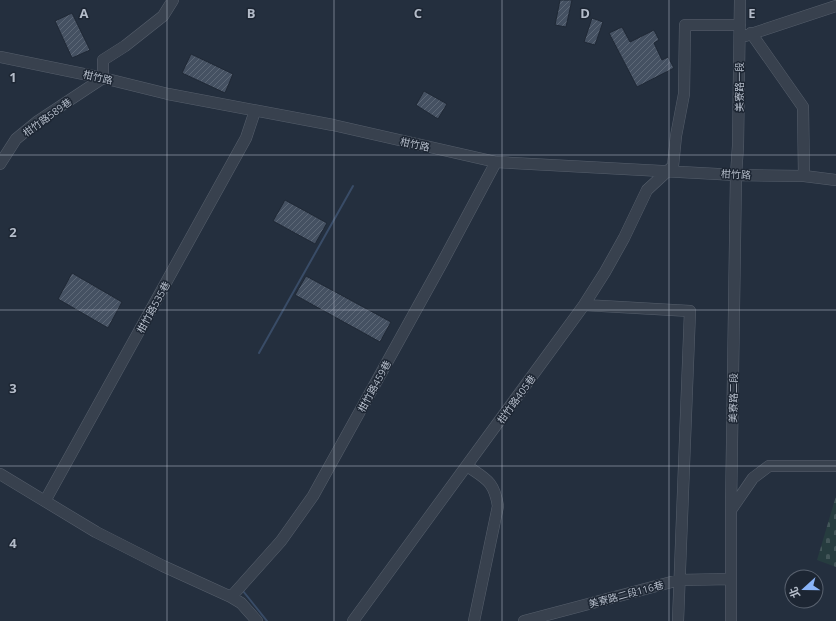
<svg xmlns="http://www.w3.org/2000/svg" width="836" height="621" viewBox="0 0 836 621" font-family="'Open Sans','Noto Sans TC',sans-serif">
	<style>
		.cemetery { fill: url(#cemetery-stones) }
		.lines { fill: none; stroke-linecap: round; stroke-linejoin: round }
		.stream { stroke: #394c67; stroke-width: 2 }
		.building { fill: url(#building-hatch); stroke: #1f2835 }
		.minor-casing { stroke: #565f6c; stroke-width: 12 }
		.minor { stroke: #38414e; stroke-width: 11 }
		.grid { fill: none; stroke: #b4bcc9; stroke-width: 1; stroke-opacity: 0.55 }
		.labels { text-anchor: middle; stroke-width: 3; stroke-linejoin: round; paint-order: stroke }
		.street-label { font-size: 10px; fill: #b4bcc9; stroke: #1d2633 }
		.grid-label { font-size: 13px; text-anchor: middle; font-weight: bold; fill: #b4bcc9; stroke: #1d2633; stroke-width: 3; stroke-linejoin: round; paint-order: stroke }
	</style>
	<defs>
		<pattern id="cemetery-stones" width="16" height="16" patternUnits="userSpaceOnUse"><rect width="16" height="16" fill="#263c3f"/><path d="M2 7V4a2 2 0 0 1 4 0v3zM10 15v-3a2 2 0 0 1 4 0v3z" fill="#435659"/></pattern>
		<pattern id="building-hatch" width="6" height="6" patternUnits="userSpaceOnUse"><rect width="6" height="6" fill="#455162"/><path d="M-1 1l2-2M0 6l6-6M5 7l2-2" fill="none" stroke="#5d6877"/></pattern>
	</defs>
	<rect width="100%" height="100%" fill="#242f3e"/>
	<path class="cemetery" d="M836,496v71l-19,-7z"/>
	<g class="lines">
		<path class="stream" d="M259,353l94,-167
			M243,591l24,30"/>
	</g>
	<path class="building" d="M560,0h12l-6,27 -11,-2z
		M72,13l18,37 -18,8 -17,-37z
		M592,18l11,4 -8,23 -11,-3z
		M622,27l8,15 24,-12 5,10 -5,3 8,17 6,-3 6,11 -37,19 -28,-54z
		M191,54l42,20 -8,19 -43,-20z
		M424,91l23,13 -9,15 -22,-14z
		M285,200l42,23 -12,21 -42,-23z
		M72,273l50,29 -14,26 -50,-29z
		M306,276l85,46 -11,20 -85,-47z"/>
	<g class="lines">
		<g class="minor-casing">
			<path id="minor" d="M751,33l52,74 1,69
				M745,36l91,-30
				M0,57l103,21 65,16 165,31 163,37 240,13 68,1 32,4
				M0,164l16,-25 22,-18 65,-43v-18l22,-14 38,-30 10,-16
				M584,305l106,6 -12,310
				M467,466c19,13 27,15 31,40l-24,115
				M0,474l96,58 67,34 68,31 10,6 16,18
				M45,501l201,-363 9,-27
				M731,510l22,-32 16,-12h67
				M231,597l50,-56 32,-45 129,-233 54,-101
				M353,621l231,-316 21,-33 19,-34 23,-48 26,-24 3,-30 8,-42 1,-69h55
				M524,621l155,-41 52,-1
				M731,621v-111l5,-335 2,-29 2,-146"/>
		</g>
		<use href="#minor" class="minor"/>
	</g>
	<path class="grid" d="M167,0v621M334,0v621M502,0v621M669,0v621M0,155h836M0,310h836M0,466h836"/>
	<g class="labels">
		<g class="street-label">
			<text transform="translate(98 77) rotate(13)" y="4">柑竹路</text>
			<text transform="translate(739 87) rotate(-90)" y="4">美寮路一段</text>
			<text transform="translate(47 117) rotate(-36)" y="4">柑竹路589巷</text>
			<text transform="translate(415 144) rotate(12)" y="4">柑竹路</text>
			<text transform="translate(736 174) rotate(3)" y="4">柑竹路</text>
			<text transform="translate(153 307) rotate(-61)" y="4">柑竹路535巷</text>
			<text transform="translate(374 386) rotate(-61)" y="4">柑竹路459巷</text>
			<text transform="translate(733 398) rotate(-89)" y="4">美寮路二段</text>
			<text transform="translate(516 399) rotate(-54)" y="4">柑竹路405巷</text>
			<text transform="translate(626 594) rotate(-15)" y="4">美寮路二段116巷</text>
		</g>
	</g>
	<g class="grid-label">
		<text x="84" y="18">A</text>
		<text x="251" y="18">B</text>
		<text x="418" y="18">C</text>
		<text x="585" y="18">D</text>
		<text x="752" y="18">E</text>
		<text x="13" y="82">1</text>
		<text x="13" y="237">2</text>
		<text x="13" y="393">3</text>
		<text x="13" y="548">4</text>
	</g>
	<g transform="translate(804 589) rotate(249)"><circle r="19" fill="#1d2633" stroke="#59626f"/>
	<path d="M0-3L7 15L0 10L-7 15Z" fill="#8ab4f8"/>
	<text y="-6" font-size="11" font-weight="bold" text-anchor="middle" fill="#b4bcc9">北</text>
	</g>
</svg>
